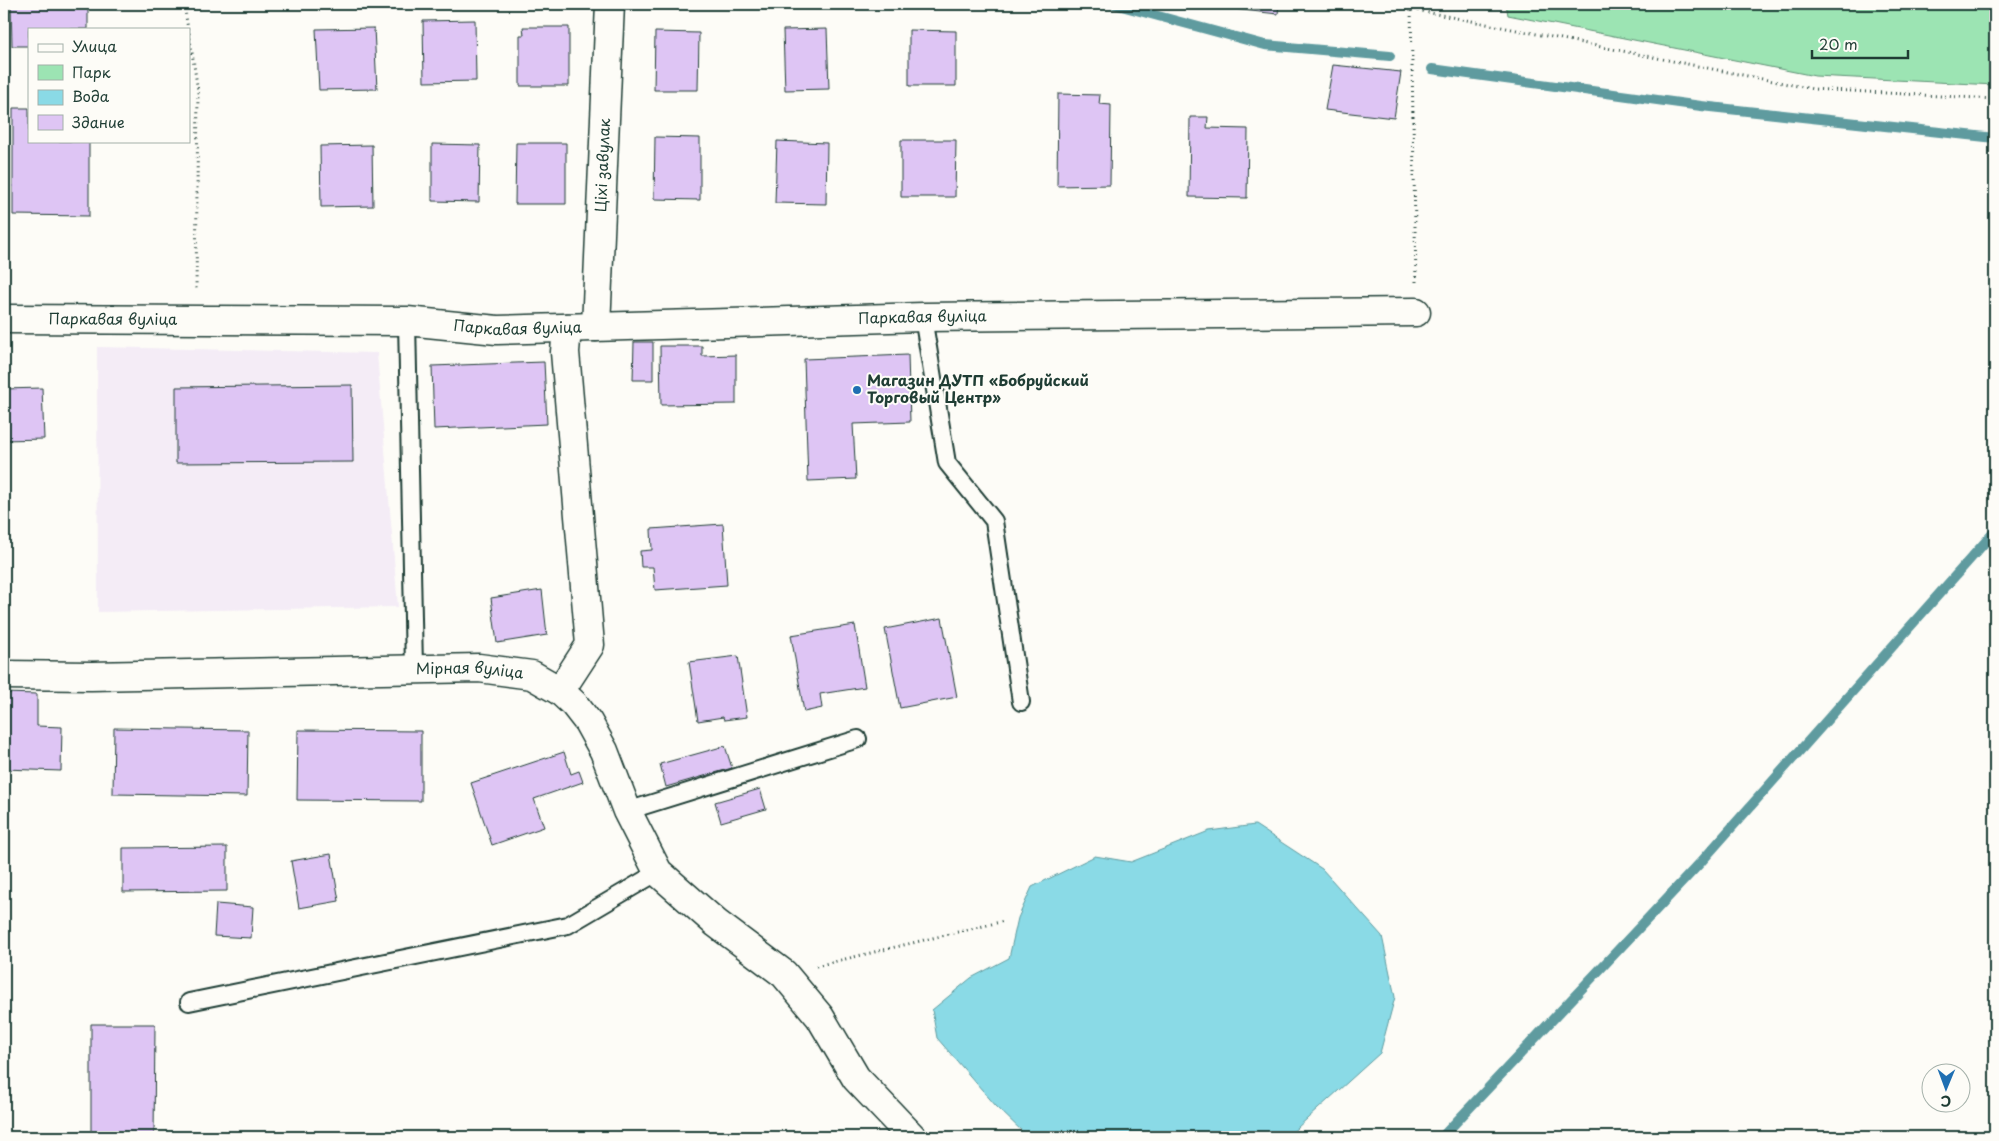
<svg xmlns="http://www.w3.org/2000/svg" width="1999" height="1141" viewBox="0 0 1999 1141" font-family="'Playpen Sans',sans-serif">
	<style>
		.built { fill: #f4ecf6 }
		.green { fill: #9ce4b3; stroke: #5e9074 }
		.water { fill: #8adae6; stroke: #5f9b9f }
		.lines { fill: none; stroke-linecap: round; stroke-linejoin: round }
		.stream { stroke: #5f9b9f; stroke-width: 10 }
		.building { fill: #dec5f4; stroke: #1f3d34 }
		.service-casing { stroke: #1f3d34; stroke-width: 20 }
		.minor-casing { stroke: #1f3d34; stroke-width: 31 }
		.path { stroke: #1f3d34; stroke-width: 3; stroke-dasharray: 1 4; stroke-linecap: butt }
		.service { stroke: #fdfcf7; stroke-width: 16 }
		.minor { stroke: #fdfcf7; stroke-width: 28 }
		.poi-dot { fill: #1f6fb2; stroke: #fdfcf7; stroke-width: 2 }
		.labels { text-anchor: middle; stroke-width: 4; stroke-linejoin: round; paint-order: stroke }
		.street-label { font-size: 15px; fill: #1f3d34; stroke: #fdfcf7 }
		.poi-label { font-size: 15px; font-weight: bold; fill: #1f3d34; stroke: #fdfcf7; text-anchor: start }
	</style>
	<rect width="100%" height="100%" fill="#fdfcf7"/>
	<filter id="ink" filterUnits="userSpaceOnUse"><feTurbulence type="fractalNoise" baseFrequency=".02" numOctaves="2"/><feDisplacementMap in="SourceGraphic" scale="10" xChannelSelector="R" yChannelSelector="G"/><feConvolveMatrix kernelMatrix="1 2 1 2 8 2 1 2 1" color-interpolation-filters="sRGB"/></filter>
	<g filter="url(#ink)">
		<path class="built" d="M97,347l280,6 21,254 -300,5z"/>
		<path class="green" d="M1506,4h489v81l-180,-9 -307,-61z"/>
		<path class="water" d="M1255,825l67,44 60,67 13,61 -15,56 -93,84h-259l-32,-31 -59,-68 -5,-28 39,-32 38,-20 9,-40 14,-31 63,-31 36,6 78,-31z"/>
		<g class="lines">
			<path class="stream" d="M1114,4l151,41 125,11
				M1432,69l269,37 294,32
				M1442,1137l259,-275 294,-331"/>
		</g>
		<path class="building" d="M11,4h77v25h-59v17h-17z
			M1189,4h90l-1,10z
			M475,20l1,61 -52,1 -1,-61z
			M523,27h46v59h-49v-51h4z
			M374,28l3,61 -58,1 -3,-61z
			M827,29l2,60 -44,1 -2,-60z
			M909,30l47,1v55h-47z
			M655,32l44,1 -1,57h-44z
			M1333,65l68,7 -7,46 -69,-8z
			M1058,94l42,1 -1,9 12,1 -1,80 -53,1z
			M13,108h16v33h60v75l-76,-1z
			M1190,117h18l-1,11 41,1 -1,69 -58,-1z
			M655,137l45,1v62l-46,-1z
			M901,140h55l-1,57h-54z
			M777,141l50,2 -1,61 -51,-1z
			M516,143h50v61h-51z
			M432,144l48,1 -1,57 -47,-1z
			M372,145l1,61 -52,1 -1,-61z
			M634,342h19v38h-20z
			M660,346h42v10l34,-1v49l-75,1z
			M908,355l2,67 -57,2 3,55 -48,2 -4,-122z
			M544,362l3,62 -113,5 -2,-63z
			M352,385l1,77 -177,1v-76z
			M42,388l2,51 -40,1v-51z
			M723,524l4,61 -72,5 -2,-23h-12l-1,-16 12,-1 -1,-21z
			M542,590l5,45 -50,8 -6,-45z
			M942,618l15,79 -57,11 -15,-79z
			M855,625l10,62 -45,7 2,14 -18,4 -13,-77z
			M738,656l9,61 -23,3 -1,-3 -25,4 -9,-59z
			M4,693l33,1v32l25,1 -1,44 -57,-2z
			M114,728l134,2 -1,66 -134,-2z
			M298,730l123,1v70l-124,-1z
			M725,746l7,22 -66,19 -6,-23z
			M564,752l7,22 8,-3 4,11 -49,17 10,28 -52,18 -21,-62z
			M760,789l6,20 -45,13 -6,-20z
			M227,847v44l-104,1v-44z
			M331,854l8,47 -40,7 -8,-47z
			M216,904l37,3 -2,31 -37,-2z
			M91,1024h64l-1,113h-63z"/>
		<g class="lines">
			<g class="service-casing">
				<path id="service" d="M923,317l24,146 47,58 27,181
					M407,321l7,347
					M627,811l231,-72
					M189,1002l379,-77 90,-53"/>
			</g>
			<g class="minor-casing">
				<g id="minor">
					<path id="s1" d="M4,319l403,2 90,9 426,-13 493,-5"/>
					<path id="s2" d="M596,327l14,-323"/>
					<path id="s3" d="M4,675l87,1 388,-8 53,7 28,16 14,13 14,18 16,29 23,60 31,61 58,51 68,51 36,43 36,61 56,59"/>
					<path d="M560,691l30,-46 -25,-293 2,-24"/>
				</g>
			</g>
			<path class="path" d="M184,4l4,25
				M1403,4l8,5
				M189,33l9,58 -2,200
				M1416,282l-5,-273 402,80 182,10
				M816,966l188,-45"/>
			<use href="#service" class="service"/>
			<use href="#minor" class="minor"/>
		</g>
	</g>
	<circle class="poi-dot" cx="857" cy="390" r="5"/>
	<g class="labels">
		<g class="street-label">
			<text dy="5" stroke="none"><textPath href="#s2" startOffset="162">Ціхі завулак</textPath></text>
			<text dy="5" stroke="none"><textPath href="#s1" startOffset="919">Паркавая вуліца</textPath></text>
			<text dy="5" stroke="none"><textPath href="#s1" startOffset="109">Паркавая вуліца</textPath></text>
			<text dy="5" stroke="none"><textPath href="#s1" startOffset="514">Паркавая вуліца</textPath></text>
			<text dy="5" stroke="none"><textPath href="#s3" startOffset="466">Мірная вуліца</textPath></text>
		</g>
		<g class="poi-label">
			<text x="867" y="386">Магазин ДУТП «Бобруйский<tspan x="867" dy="17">Торговый Центр»</tspan></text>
		</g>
	</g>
	<rect width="1999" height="1141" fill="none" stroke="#fdfcf7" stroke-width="20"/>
	<rect x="10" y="10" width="1979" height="1121" fill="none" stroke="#1f3d34" stroke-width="2" filter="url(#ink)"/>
	<rect x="28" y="28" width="162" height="115" fill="#fdfcf7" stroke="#a4b0a9"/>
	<rect x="38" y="44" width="25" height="8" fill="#fdfcf7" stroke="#a4b0a9"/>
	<text x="72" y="52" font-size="15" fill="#1f3d34">Улица</text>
	<rect x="38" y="65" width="25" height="15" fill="#9ce4b3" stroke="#a4b0a9"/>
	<text x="72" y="78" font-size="15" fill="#1f3d34">Парк</text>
	<rect x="38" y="90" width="25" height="15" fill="#8adae6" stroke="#a4b0a9"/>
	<text x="72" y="102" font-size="15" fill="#1f3d34">Вода</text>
	<rect x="38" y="115" width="25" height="15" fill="#dec5f4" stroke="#a4b0a9"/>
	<text x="72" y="128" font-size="15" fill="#1f3d34">Здание</text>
	<g transform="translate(1946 1088) rotate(181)"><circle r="24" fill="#fdfcf7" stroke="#a4b0a9"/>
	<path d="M0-4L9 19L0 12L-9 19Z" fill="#1f6fb2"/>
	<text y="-8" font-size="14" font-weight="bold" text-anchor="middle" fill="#1f3d34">С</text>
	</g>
	<path d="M1812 50v8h96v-8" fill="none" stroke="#1f3d34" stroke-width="2.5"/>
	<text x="1819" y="50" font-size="15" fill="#1f3d34" stroke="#fdfcf7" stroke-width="4" paint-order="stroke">20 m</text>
</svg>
